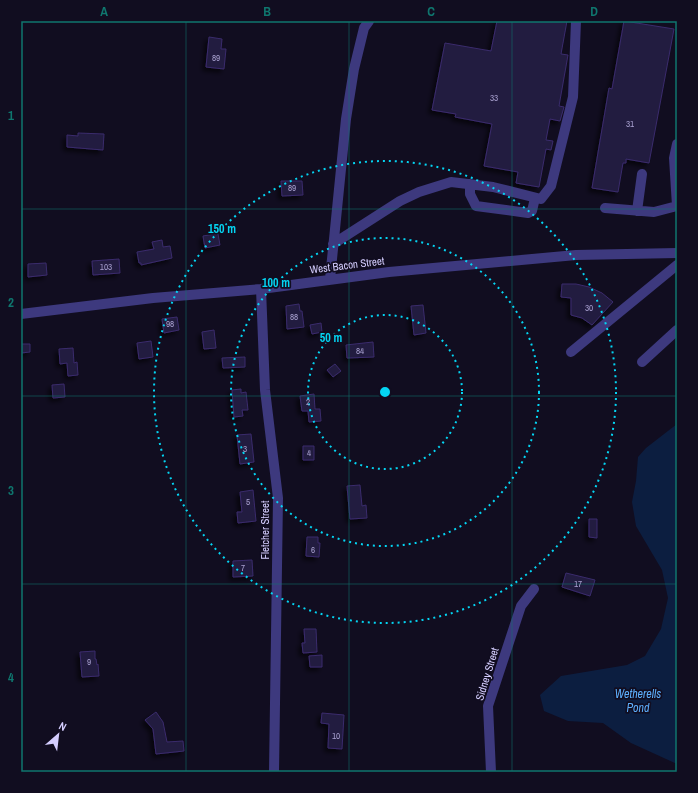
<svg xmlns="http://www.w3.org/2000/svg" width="698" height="793" viewBox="0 0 698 793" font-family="'Archivo Narrow',sans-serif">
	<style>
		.water { fill: #0c1e40 }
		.building { fill: #231a41; stroke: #3a2c6c; filter: url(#shadow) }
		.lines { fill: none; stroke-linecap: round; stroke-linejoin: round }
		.minor { stroke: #3d397e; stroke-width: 10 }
		.grid { fill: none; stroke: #0f766e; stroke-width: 1; stroke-opacity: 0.55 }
		.ring { fill: none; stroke: #04d5f3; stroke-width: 2; stroke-dasharray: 2 4 }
		.labels { text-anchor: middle; stroke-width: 3.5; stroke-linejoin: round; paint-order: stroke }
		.number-label { font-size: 9px; fill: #a8a0cf }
		.street-label { font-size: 11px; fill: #d4cdfe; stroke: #110d20 }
		.water-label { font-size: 12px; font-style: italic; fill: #5daefc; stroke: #110d20 }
		.centre { fill: #04d5f3; stroke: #110d20; stroke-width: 2 }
		.ring-label { font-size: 12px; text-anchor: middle; font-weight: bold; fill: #04d5f3; stroke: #110d20; stroke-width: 3.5; stroke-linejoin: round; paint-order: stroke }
		.neatline { fill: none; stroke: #0f766e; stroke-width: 1.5 }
		.grid-label { font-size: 13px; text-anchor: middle; font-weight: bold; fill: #0f766e }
	</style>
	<defs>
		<filter id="shadow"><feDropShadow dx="-3.5" dy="3.5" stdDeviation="2" flood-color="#0009"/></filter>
	</defs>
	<rect width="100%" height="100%" fill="#110d20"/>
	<path class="water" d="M677,424v340l-46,-21 -28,-20 -35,-2 -24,-10 -4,-16 21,-19 66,-11 18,-9 16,-27 7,-31 -6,-28 -26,-44 -4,-24 4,-21 2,-24 8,-9z"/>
	<path class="building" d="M497,21h70l-6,33 7,1 -9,51 5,1 -4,14 -10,-2 -4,21 7,1 -2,9 -5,-1 -7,38 -23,-4 2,-11 -34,-6 8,-42 -37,-7 1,-3 -24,-4 13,-67 46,8z
		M624,21l50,8 -25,134 -23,-4v4h-3l-5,29 -26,-4 17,-100 3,1z
		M209,37l13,2 -1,10h5l-2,20 -18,-2z
		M78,133l26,1 -1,16 -36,-3v-12l11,1z
		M281,181h21l1,14 -21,1z
		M215,234h3l2,11 -15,3 -2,-12z
		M162,240l1,7 7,-1 2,12 -31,7v-2h-2l-2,-11 17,-3 -2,-7z
		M119,259l1,14 -27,2 -1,-14z
		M46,263l1,12 -19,2v-13z
		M562,284h14l13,3 13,6 11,9 -21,23 -10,-7 -11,-3v-17l-10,-1z
		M299,304l1,7h2l2,16 -17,2 -1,-23z
		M423,305l3,28 -12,2 -3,-29z
		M177,317l2,13 -15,3 -2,-14z
		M321,323l1,9 -10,2 -2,-9z
		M214,330l2,18 -12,1 -2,-17z
		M151,341l2,16 -14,2 -2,-16z
		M373,342l1,15 -27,1 -1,-13z
		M21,344h9v8l-9,1z
		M73,348l1,15 3,-1 1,13 -10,1 -1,-13 -7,1 -1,-15z
		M245,357v10l-22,1 -1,-10z
		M335,364l6,7 -8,6 -6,-7z
		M64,384l1,13 -12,1 -1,-13z
		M241,389v4l5,-1 2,18h-6l1,6 -9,1 -2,-27z
		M314,394l1,15h5l1,12 -12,1 -1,-11h-6l-2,-15z
		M251,434l3,28 -14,2 -3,-29z
		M303,446h11v14h-11z
		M360,485l2,21 4,-1 1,13 -17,1 -3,-33z
		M253,490l3,31 -18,2 -1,-11h5l-2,-20z
		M589,519h8v19l-8,-1z
		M307,537h11v6h2l-1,14 -13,-1z
		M252,560l1,16 -20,1v-16z
		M566,573l29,7 -5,16 -28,-9z
		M304,629h12l1,23 -14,1 -1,-10h3z
		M95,651v8h1l1,6 1,-1 1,12 -17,1 -2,-25z
		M322,655v12h-12l-1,-11z
		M156,712l7,10 4,20 16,-1 1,10 -28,3 -3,-25 -8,-9z
		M322,713l22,2 -2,34 -14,-1 1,-24 -8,-1z"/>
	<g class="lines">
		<path class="minor" d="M677,144l-3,14 3,48
			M470,184v10l6,12 52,7 4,-2 3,-13
			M605,208l49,4 23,-6
			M637,211l5,-37
			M333,244l67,-43 19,-9 32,-10 42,5 48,12 10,-13 22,-89 3,-76
			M330,279l16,-160 8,-50 10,-41 5,-7
			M261,289l4,101 13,108 -4,274
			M21,314l132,-16 108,-9 128,-17 187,-17 101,-2
			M571,352l106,-87
			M642,362l35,-32
			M491,772l-3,-66 33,-100 13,-17"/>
	</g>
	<path class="grid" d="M186,21v751M349,21v751M512,21v751M21,209h656M21,396h656M21,584h656"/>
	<g class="ring">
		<circle cx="385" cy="392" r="77"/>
		<circle cx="385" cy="392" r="154"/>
		<circle cx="385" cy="392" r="231"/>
	</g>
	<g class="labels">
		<g class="number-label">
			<text x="216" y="61">89</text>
			<text x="494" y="101">33</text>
			<text x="630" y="127">31</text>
			<text x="292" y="191">89</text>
			<text x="106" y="270">103</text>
			<text x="589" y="311">30</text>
			<text x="294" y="320">88</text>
			<text x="170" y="327">98</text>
			<text x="360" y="354">84</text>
			<text x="308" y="405">2</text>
			<text x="245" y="452">3</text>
			<text x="309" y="456">4</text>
			<text x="248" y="505">5</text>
			<text x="313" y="553">6</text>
			<text x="243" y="571">7</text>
			<text x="578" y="587">17</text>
			<text x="89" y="665">9</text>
			<text x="336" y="739">10</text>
		</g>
		<g class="street-label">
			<text transform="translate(347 265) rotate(-7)" y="4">West Bacon Street</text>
			<text transform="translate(265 530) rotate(-90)" y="4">Fletcher Street</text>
			<text transform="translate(487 674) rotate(-73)" y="4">Sidney Street</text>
		</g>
		<g class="water-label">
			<text x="638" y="698">Wetherells<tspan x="638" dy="14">Pond</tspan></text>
		</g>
	</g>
	<circle cx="385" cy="392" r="6" class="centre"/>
	<g class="ring-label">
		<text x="222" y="233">150 m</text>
		<text x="276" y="287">100 m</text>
		<text x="331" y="342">50 m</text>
	</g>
	<rect width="698" height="793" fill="none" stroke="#110d20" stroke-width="44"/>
	<g transform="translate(58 735) rotate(28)" stroke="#110d20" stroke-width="3" paint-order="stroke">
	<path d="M0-3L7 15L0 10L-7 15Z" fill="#d4cdfe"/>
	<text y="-6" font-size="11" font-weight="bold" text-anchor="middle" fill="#d4cdfe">N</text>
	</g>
	<rect x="22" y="22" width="654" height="749" class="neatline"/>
	<g class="grid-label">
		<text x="104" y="16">A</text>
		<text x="267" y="16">B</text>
		<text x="431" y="16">C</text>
		<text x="594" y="16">D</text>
		<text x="11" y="120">1</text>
		<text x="11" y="307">2</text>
		<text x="11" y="495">3</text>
		<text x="11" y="682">4</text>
	</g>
</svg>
